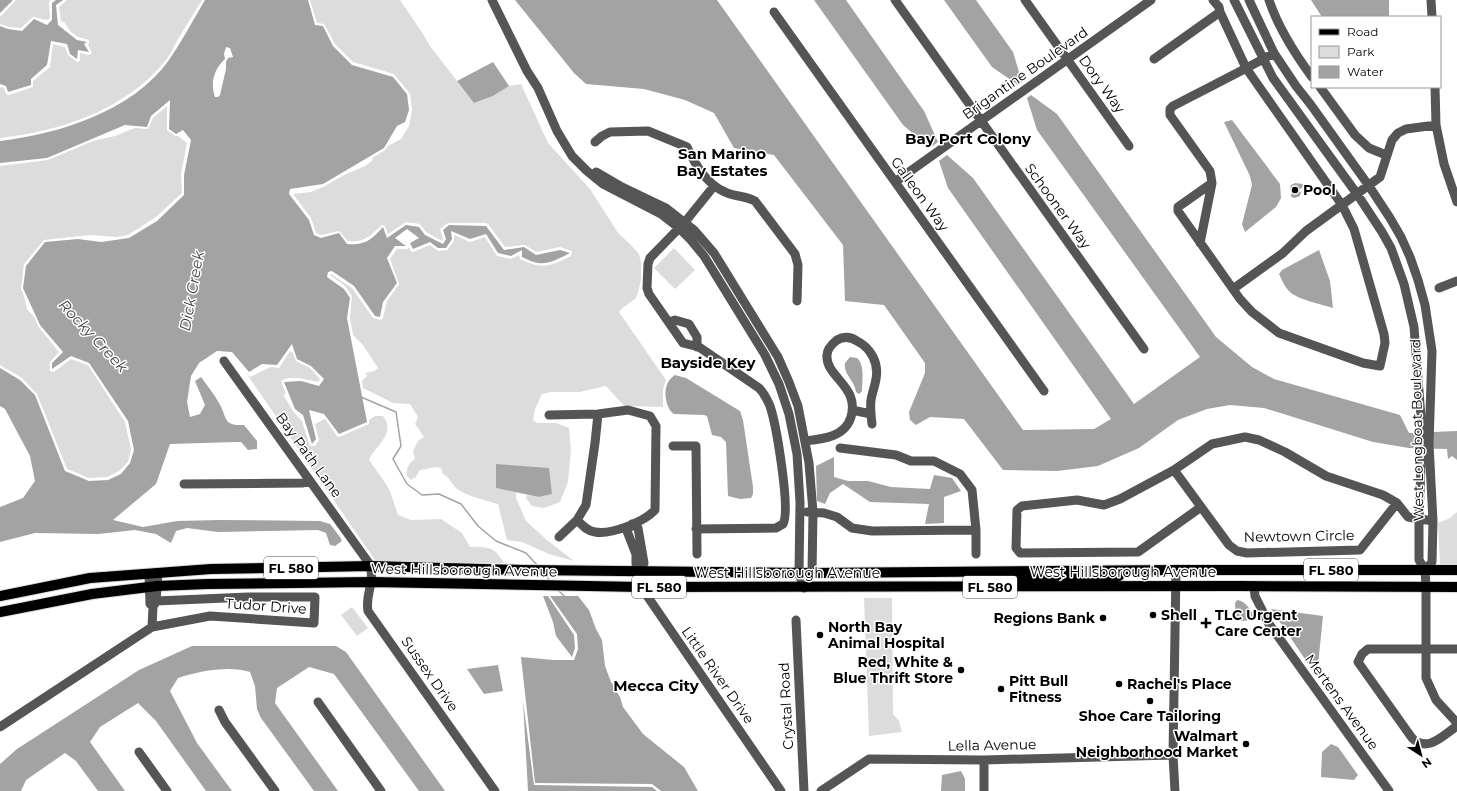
<svg xmlns="http://www.w3.org/2000/svg" width="1457" height="791" viewBox="0 0 1457 791" font-family="Montserrat,sans-serif">
	<style>
		.green { fill: #dcdcdc }
		.water { fill: #a3a3a3; fill-rule: evenodd }
		.lines { fill: none; stroke-linecap: round; stroke-linejoin: round }
		.stream { stroke: #a3a3a3; stroke-width: 1.5 }
		.major-casing { stroke: #dbdbdb; stroke-width: 12 }
		.minor { stroke: #555; stroke-width: 9 }
		.major { stroke: #000; stroke-width: 10 }
		.poi-dot { fill: #000; stroke: #fff; stroke-width: 1.5 }
		.labels { text-anchor: middle; stroke-width: 3; stroke-linejoin: round; paint-order: stroke }
		.shield { fill: #fff; stroke: #4c4c4c; stroke-width: 1 }
		.shield-label { font-size: 13px; font-weight: bold; fill: #000 }
		.street-label { font-size: 14px; fill: #000; stroke: #fff }
		.poi-label { font-size: 14px; font-weight: bold; fill: #000; stroke: #fff; text-anchor: start }
		.neighbourhood-label { font-size: 15px; font-weight: bold; fill: #000; stroke: #fff }
		.water-label { font-size: 15px; font-style: italic; fill: #444; stroke: #fff }
	</style>
	<rect width="100%" height="100%" fill="#fff"/>
	<path class="green" d="M16,0h34l-1,2 1,16 -3,2 -14,-3 -12,11 -12,-1 -9,-3v-7z
		M67,0h135c-8,13 -16,26 -24,39 -4,7 -7,15 -12,21 -40,50 -105,71 -166,78v-51l4,1 2,6 3,1 24,-8v-6l17,-14 3,-23 12,3 3,8 9,7 3,-1v-8l9,2 3,-2 -4,-8 1,-2v-3l-11,-3 -8,-6 -6,-9 -3,-1 -2,-14z
		M310,0h90l23,34 7,12 44,57 19,-7 16,-10 12,-2 27,59 42,46 28,44 13,12 8,9 2,9v17l-3,13 -3,6 -14,10 -2,3 47,68 -3,9v18l-39,-1 -18,-20 -26,6h-29l-9,2 -7,15 -2,11 4,3h19l13,5 2,22 -3,32 -8,20 -16,6 -12,-2 -6,-8 1,-3 12,2 13,-3 -1,-5 -55,-1 20,4v6l10,23 21,19 27,21 -25,-7 -27,-12 -15,-2 -9,-36c-10,-3 -35,-9 -42,-16 -5,-5 -7,-11 -13,-14l-2,-6 -4,-1 -17,3 -4,7 -5,3 -4,-4c-1,-8 1,-12 8,-17l-2,-8 5,-10 6,-4 -9,-13 3,-7 -8,-13 -17,-1 -30,-15 -1,-7 5,-5 -1,-3 8,-2 4,-3 -15,-23 -10,-10 -3,-17 2,-22 -7,-10 -15,-11 1,-1 21,14 21,30 8,2 2,-2 4,-17 12,-17 -9,-25 7,-10h11l1,-2 2,4 2,1 17,-7 8,6 9,-1 7,-9v-6l16,7 15,-5 12,19 14,3 8,-4 1,4c22,11 31,7 51,-3l1,-5 -12,-4 -24,5 -11,-7 -20,2 -17,-23 -2,-1h-38l-8,6 3,10 -1,2 -16,-9 -6,-8 -14,-2 -18,12 -3,-8 -3,-1c-11,10 -17,18 -34,16l-9,-10 -18,4 -5,-2 -5,-15 -18,-24 18,-2 14,-6 19,-11 21,-9 8,-6 -1,-2 13,-8 3,-4 13,-7 8,-13 3,-16 -2,-16 -16,-20 -41,-12 -18,-18 -11,-20 -7,-1z
		M167,106v24l8,6h3l9,7 -6,31 1,19 -26,24 -28,18 -11,2 -27,-2 -46,5 -20,24 -3,25 3,7 3,13 8,9 3,8 21,26 -9,10v9l4,1 17,-13 17,6 37,57 6,27 -3,13 -9,9 -12,6 -18,1 -22,-9 -30,-75 -15,-16 -22,-13v-199l48,-6 45,-19 22,-5 20,-8 13,1 5,-11z
		M674,248l21,22 -20,19 -21,-21z
		M290,351l3,2 3,8 14,7 10,11 -2,3c-11,-2 -28,-8 -37,-1l5,13h-2v2l9,15 9,10 8,25h5l4,-6 -4,-16 10,-5 12,17 2,1 30,-13v-4l6,-4h8c1,2 4,5 4,8 3,14 -13,24 -18,36l13,18 8,13 8,24 13,5 30,-1 21,14 8,14c18,0 24,-1 34,16h-127l-131,-190 4,4 21,-10 8,1z
		M1457,512v52h-17l-2,-41 12,-5z
		M864,598h28l1,116 6,7 3,11 -33,4z
		M352,607l16,21 -11,8 -16,-21z"/>
	<path class="water" d="M0,0h13l-13,13z
		M56,0h7l-7,5 2,20 19,15 10,2 -3,2 5,8 -11,-2 -1,9 -7,-5 -3,-10 -16,-3 -4,24 -16,14v6l-23,7 -2,-6 -6,-2v-58l8,3 14,2 12,-12 13,6 5,-5v-17z
		M205,0h103l7,25 8,1 10,20 19,19 41,12 14,17 2,16 -4,12 -8,4 -13,22 -61,36 -33,5 -1,5 20,26 5,15 7,3 18,-5 8,11c18,2 25,-5 36,-17l4,11 19,-13 13,2 6,8 18,9 3,-5 -3,-9 6,-5 37,1 18,24 20,-3 12,8 24,-5 10,3c-20,10 -27,15 -48,4v-7l-11,6 -13,-3 -12,-19 -16,5 -19,-8 1,8 -6,9h-8l-8,-6 -17,7 -3,-6 9,-5 -12,-9 -12,9 11,8h-11l-8,12 10,25 -14,19 -3,15 -5,-1 -21,-30 -22,-15 -4,1 -1,5 17,12 6,9 -3,20 20,104 -28,12 -15,-20 -15,-4 7,29 -4,5 -9,-29 -8,-6 -11,-27 17,-1 18,5 5,-7 -13,-13 -14,-7 -5,-15 -15,21 -15,-1 -13,8 -17,-20 -15,-1 -18,12 -8,13 -4,26 3,15 10,-3 5,-9 -10,-24 6,-4c6,8 13,17 18,26 9,15 3,23 25,22l13,16v8l-9,1 -7,-8h-5l-66,2 -14,40 -43,36 30,7 34,-6 43,-1 100,1 10,3 10,13 2,4 -7,5 -5,-1 -4,-12 -8,-3 -100,2 -31,-4 -11,3 -5,12 -15,-9 -21,-4 -37,4 -63,-1 -35,9v-35l23,-9 12,-17 -5,-25 -25,-47 -5,-3v-38l20,12 15,15 30,76 24,10 19,-1 13,-6 9,-11 4,-13 -6,-29 -39,-58 -18,-7 -19,13v-6l11,-11 -23,-27 -17,-37 3,-22 19,-24 33,-3 23,3 28,-4 28,-17 27,-26v-20l7,-35 -8,-10 -7,4 -7,-5 1,-29 -19,16 -4,11 -22,-2 -78,33 -47,5v-22c59,-7 133,-30 169,-81 13,-19 24,-40 36,-60zM226,47l4,1 3,9 -5,1 -2,4v7l-6,26 -2,2h-3c-5,-14 -1,-28 10,-38l-1,-5z
		M515,0h202l306,430 71,-1 17,-10 -163,-231 -9,-27 8,-6 26,23 161,226 66,-47 -163,-227 -10,-32 4,-3 26,19 159,223 36,30 22,12 126,36 9,18 48,-2v29l-5,-4 -4,3 -1,-10 -38,-1 -36,-6 -109,-34 -34,-3 -23,4 -29,11 -39,28 -41,18 -41,5 -54,-1 -39,-51 -34,-2 -14,8 -6,-5 -1,-8 16,-39v-10l-41,-58 -39,-4 -2,-56 -69,-90 -40,-7 -20,-35 -29,-13 -41,-11 -58,-5 -12,-11z
		M814,0h32l78,111 14,31 -8,6 -27,-23z
		M944,0h32l37,52 9,30 -4,3 -26,-18z
		M1311,0h78v17h-67z
		M493,62l16,24 -16,10 -19,7 -17,-22z
		M1232,120l48,64 1,14 -5,9 -31,25 -3,-8 10,-39 -2,-9 -26,-54z
		M1295,183l8,1v3l-4,3v1l2,1 -1,4 -5,2 -4,-1 1,-6 -2,-2 1,-4z
		M1319,250l11,31 3,27c-12,-4 -35,-8 -44,-17 -5,-5 -7,-11 -10,-17l3,-4z
		M850,357l7,1c8,7 5,23 5,33l-3,3 -3,-2c-1,-11 -13,-18 -11,-29z
		M675,375l11,3 54,33 3,9 10,67v7l-2,4 -11,1 -12,-3 -2,-54 -5,-5 -9,-2 -5,-19 -3,-1 -30,-1c-7,-4 -11,-21 -7,-29 1,-4 5,-8 8,-10z
		M834,457v20l14,4h20l23,6 39,2 4,-14 18,3 9,13 -17,6v26l-19,1 4,-20 -59,-2 -27,-18 -13,9 -5,11 -8,-3 -1,-35z
		M496,464l53,4 3,26 -13,3 -43,-9z
		M543,596h5l26,39 1,13 -3,9 -16,-21 -3,-14z
		M550,596h28l11,14 7,19 6,11 3,26 6,16 9,15 3,10 20,27 41,33 14,24h-37l-9,-7 -117,-1 -14,-126 33,3h20l4,-11 -1,-15z
		M1237,600c9,1 13,10 18,17v3l-15,1 -4,-2 -1,-16z
		M1271,609l52,7 -5,49h-9z
		M192,646h144l10,6 99,139h-26l-85,-117 -25,-7 -32,21 -2,15 63,88h-24l-53,-73 -4,-9 -2,-23 -5,-14c-19,-7 -53,-1 -72,6l-8,13 27,52 35,48h-26l-50,-70 -18,-18 -38,24 -10,15 35,49h-27l-22,-30 -11,-8 -39,27 -5,11h-21v-27l17,-15 122,-79z
		M498,665l5,26 -19,3 -17,-25z
		M523,701l11,84 118,2 5,4h-129z
		M1331,744l7,3 20,28 -4,5 -33,-3 1,-25z
		M961,771l4,8v12h-24l1,-16z"/>
	<g class="lines">
		<path class="stream" d="M361,397l35,15 5,34 -8,13 14,25 15,11 17,-1 22,10 17,22 18,15 30,12 11,12
			M545,574l5,7
			M558,590l7,7"/>
		<g class="major-casing">
			<path id="major" d="M1019,580l34,-1 9,-8
				M1063,586l7,-6 49,-4
				M0,596l90,-18 121,-9 160,-3 153,4 288,3 364,-3h281
				M0,612l92,-18 65,-8 50,-2 164,-2 270,5 599,-1 217,1"/>
		</g>
		<path class="minor" d="M492,0l35,71 11,17 19,43 15,25 15,15 16,13 58,30 18,14 11,11 14,17 61,99 14,29 10,30 8,40 3,48 -1,71 5,15
			M895,0l249,349
			M1025,0l104,146
			M1213,0l6,7 1,5
			M1234,0l39,78 84,116 25,38 9,16 13,36 10,43 7,90v49l-2,53v41l6,10 1,17v91l10,22 21,23
			M1249,0l25,53 22,33 15,19 58,81 21,32 11,19 9,20 8,23 7,25 7,46 -3,93 4,77 -1,41 -7,8
			M1269,0c9,27 26,54 43,77
			M1431,0l1,17
			M774,12l270,379
			M1154,59l66,-47 26,56 96,137 12,24 30,105 1,9 -5,23 -17,-3 -84,-30 -27,-21 -12,-13 -62,-88v-4l34,-24 -2,-12 -40,-56v-6l3,-3c34,-18 68,-34 101,-53
			M1320,87l35,48 14,13 17,7
			M1435,87l1,38 8,39 13,38
			M595,142l7,-6 8,-4 38,-1 39,16c8,17 19,37 38,45 10,5 18,3 30,9l40,53 3,11 -1,36
			M596,172l24,14 46,22 28,22 20,23 64,104 11,25 9,24 11,57 4,49 -1,61 -8,15
			M895,182l256,-182
			M1200,243l12,-60
			M1439,288l18,-7
			M1233,289l50,-36 23,-22 74,-54 12,-37 6,-7 8,-4 30,-4
			M669,322l6,-2 14,4 8,13v10
			M224,361l147,205c0,6 1,11 0,17 -2,10 -5,17 -3,28l127,180
			M852,410l19,4
			M549,415l49,-1 30,-4 22,6 6,10 -1,84c-11,12 -44,25 -60,22 -8,-1 -13,-7 -18,-12
			M805,441c18,-2 40,-4 46,-24 9,-31 -26,-40 -24,-62 0,-6 5,-11 10,-15 7,-4 14,-3 20,1 14,7 22,22 19,38 -1,7 -4,14 -5,21 -1,8 0,16 1,24
			M673,446h23l1,108
			M840,448l56,7 15,6h23l26,13 12,16 4,40v24
			M1174,470l55,75 8,6 10,2 113,-3 37,-47 11,14 25,4
			M184,484l119,-1 7,-2
			M1201,507l-63,45 -118,1 -4,-5 1,-38 5,-4 55,-6 27,5 16,-6 54,-29 38,-26 33,-7 14,3 26,12 41,24 57,19 14,8
			M807,512l17,1 13,4 15,11 20,3 104,-1
			M632,524l-5,7 9,23v10l4,8 1,15 140,204
			M632,524l6,4 6,35 -4,9
			M696,529l80,-1 7,-4c8,-14 -7,-100 -13,-118 -3,-7 -6,-13 -11,-18l-60,-41 -16,-4 -34,-49 -2,-6 1,-24 2,-6 35,-36 29,-36
			M559,537l18,-17 9,-15 9,-62 3,-29
			M149,574l1,30 3,2 -1,21
			M1254,586l1,10 14,28 120,167
			M154,605l2,-3 2,-29
			M796,620l8,171
			M1457,649h-89l-6,5 -4,8 54,76c16,15 30,-2 45,-12
			M318,702l63,89
			M219,710l6,12 50,69
			M0,727l152,-100 58,-11 104,7 1,-26h-67l-92,4
			M139,752l28,39
			M821,791l48,-32 115,1 189,-5
			M984,791v-31
			M1175,791l-2,-36 3,-185"/>
		<use href="#major" class="major"/>
	</g>
	<g class="poi-dot">
		<circle cx="1295" cy="190" r="4"/>
		<circle cx="1153" cy="615" r="4"/>
		<circle cx="1103" cy="618" r="4"/>
		<path d="M1204 617h4v4h4v4h-4v4h-4v-4h-4v-4h4z"/>
		<circle cx="820" cy="635" r="4"/>
		<circle cx="961" cy="670" r="4"/>
		<circle cx="1119" cy="684" r="4"/>
		<circle cx="1001" cy="689" r="4"/>
		<circle cx="1150" cy="701" r="4"/>
		<circle cx="1246" cy="744" r="4"/>
	</g>
	<g class="labels">
		<g class="shield">
			<rect x="264" y="557" width="54" height="22" rx="3"/>
			<rect x="1304" y="559" width="54" height="22" rx="3"/>
			<rect x="632" y="576" width="54" height="22" rx="3"/>
			<rect x="963" y="576" width="54" height="22" rx="3"/>
		</g>
		<g class="shield-label">
			<text x="291" y="573">FL 580</text>
			<text x="1331" y="575">FL 580</text>
			<text x="659" y="592">FL 580</text>
			<text x="990" y="592">FL 580</text>
		</g>
		<g class="street-label">
			<text transform="translate(1025 73) rotate(-35)" y="5">Brigantine Boulevard</text>
			<text transform="translate(1102 84) rotate(54)" y="5">Dory Way</text>
			<text transform="translate(920 194) rotate(54)" y="5">Galleon Way</text>
			<text transform="translate(1058 206) rotate(54)" y="5">Schooner Way</text>
			<text transform="translate(1417 430) rotate(-91)" y="5">West Longboat Boulevard</text>
			<text transform="translate(309 455) rotate(54)" y="5">Bay Path Lane</text>
			<text transform="translate(1299 536) rotate(-1)" y="5">Newtown Circle</text>
			<text transform="translate(464 570) rotate(1)" y="5">West Hillsborough Avenue</text>
			<text x="1123" y="577">West Hillsborough Avenue</text>
			<text x="787" y="578">West Hillsborough Avenue</text>
			<text transform="translate(266 606) rotate(4)" y="5">Tudor Drive</text>
			<text transform="translate(430 674) rotate(55)" y="5">Sussex Drive</text>
			<text transform="translate(718 675) rotate(55)" y="5">Little River Drive</text>
			<text transform="translate(1342 702) rotate(54)" y="5">Mertens Avenue</text>
			<text transform="translate(786 706) rotate(-93)" y="5">Crystal Road</text>
			<text transform="translate(992 745) rotate(-1)" y="5">Lella Avenue</text>
		</g>
		<g class="poi-label">
			<text x="1303" y="195">Pool</text>
			<text x="1161" y="620">Shell</text>
			<text x="1215" y="620">TLC Urgent<tspan x="1215" dy="16">Care Center</tspan></text>
			<text x="1095" y="623" text-anchor="end">Regions Bank</text>
			<text x="828" y="632">North Bay<tspan x="828" dy="16">Animal Hospital</tspan></text>
			<text x="953" y="667" text-anchor="end">Red, White &amp;<tspan x="953" dy="16">Blue Thrift Store</tspan></text>
			<text x="1009" y="686">Pitt Bull<tspan x="1009" dy="16">Fitness</tspan></text>
			<text x="1127" y="689">Rachel's Place</text>
			<text x="1150" y="721" text-anchor="middle">Shoe Care Tailoring</text>
			<text x="1238" y="741" text-anchor="end">Walmart<tspan x="1238" dy="16">Neighborhood Market</tspan></text>
		</g>
		<g class="neighbourhood-label">
			<text x="968" y="144">Bay Port Colony</text>
			<text x="722" y="159">San Marino<tspan x="722" dy="17">Bay Estates</tspan></text>
			<text x="708" y="368">Bayside Key</text>
			<text x="656" y="691">Mecca City</text>
		</g>
		<g class="water-label">
			<text transform="translate(192 291) rotate(-80)" y="5">Dick Creek</text>
			<text transform="translate(93 336) rotate(47)" y="5">Rocky Creek</text>
		</g>
	</g>
	<rect x="1311" y="16" width="130" height="72" fill="#ffffff" stroke="#999999"/>
	<rect x="1319" y="29" width="20" height="6" fill="#000000" stroke="#999999"/>
	<text x="1347" y="36" font-size="12" fill="#000000">Road</text>
	<rect x="1319" y="46" width="20" height="12" fill="#dcdcdc" stroke="#999999"/>
	<text x="1347" y="56" font-size="12" fill="#000000">Park</text>
	<rect x="1319" y="66" width="20" height="12" fill="#a3a3a3" stroke="#999999"/>
	<text x="1347" y="76" font-size="12" fill="#000000">Water</text>
	<g transform="translate(1421 755) rotate(144)" stroke="#ffffff" stroke-width="3" paint-order="stroke">
	<path d="M0-3L7 15L0 10L-7 15Z" fill="#000000"/>
	<text y="-6" font-size="11" font-weight="bold" text-anchor="middle" fill="#000000">N</text>
	</g>
</svg>
